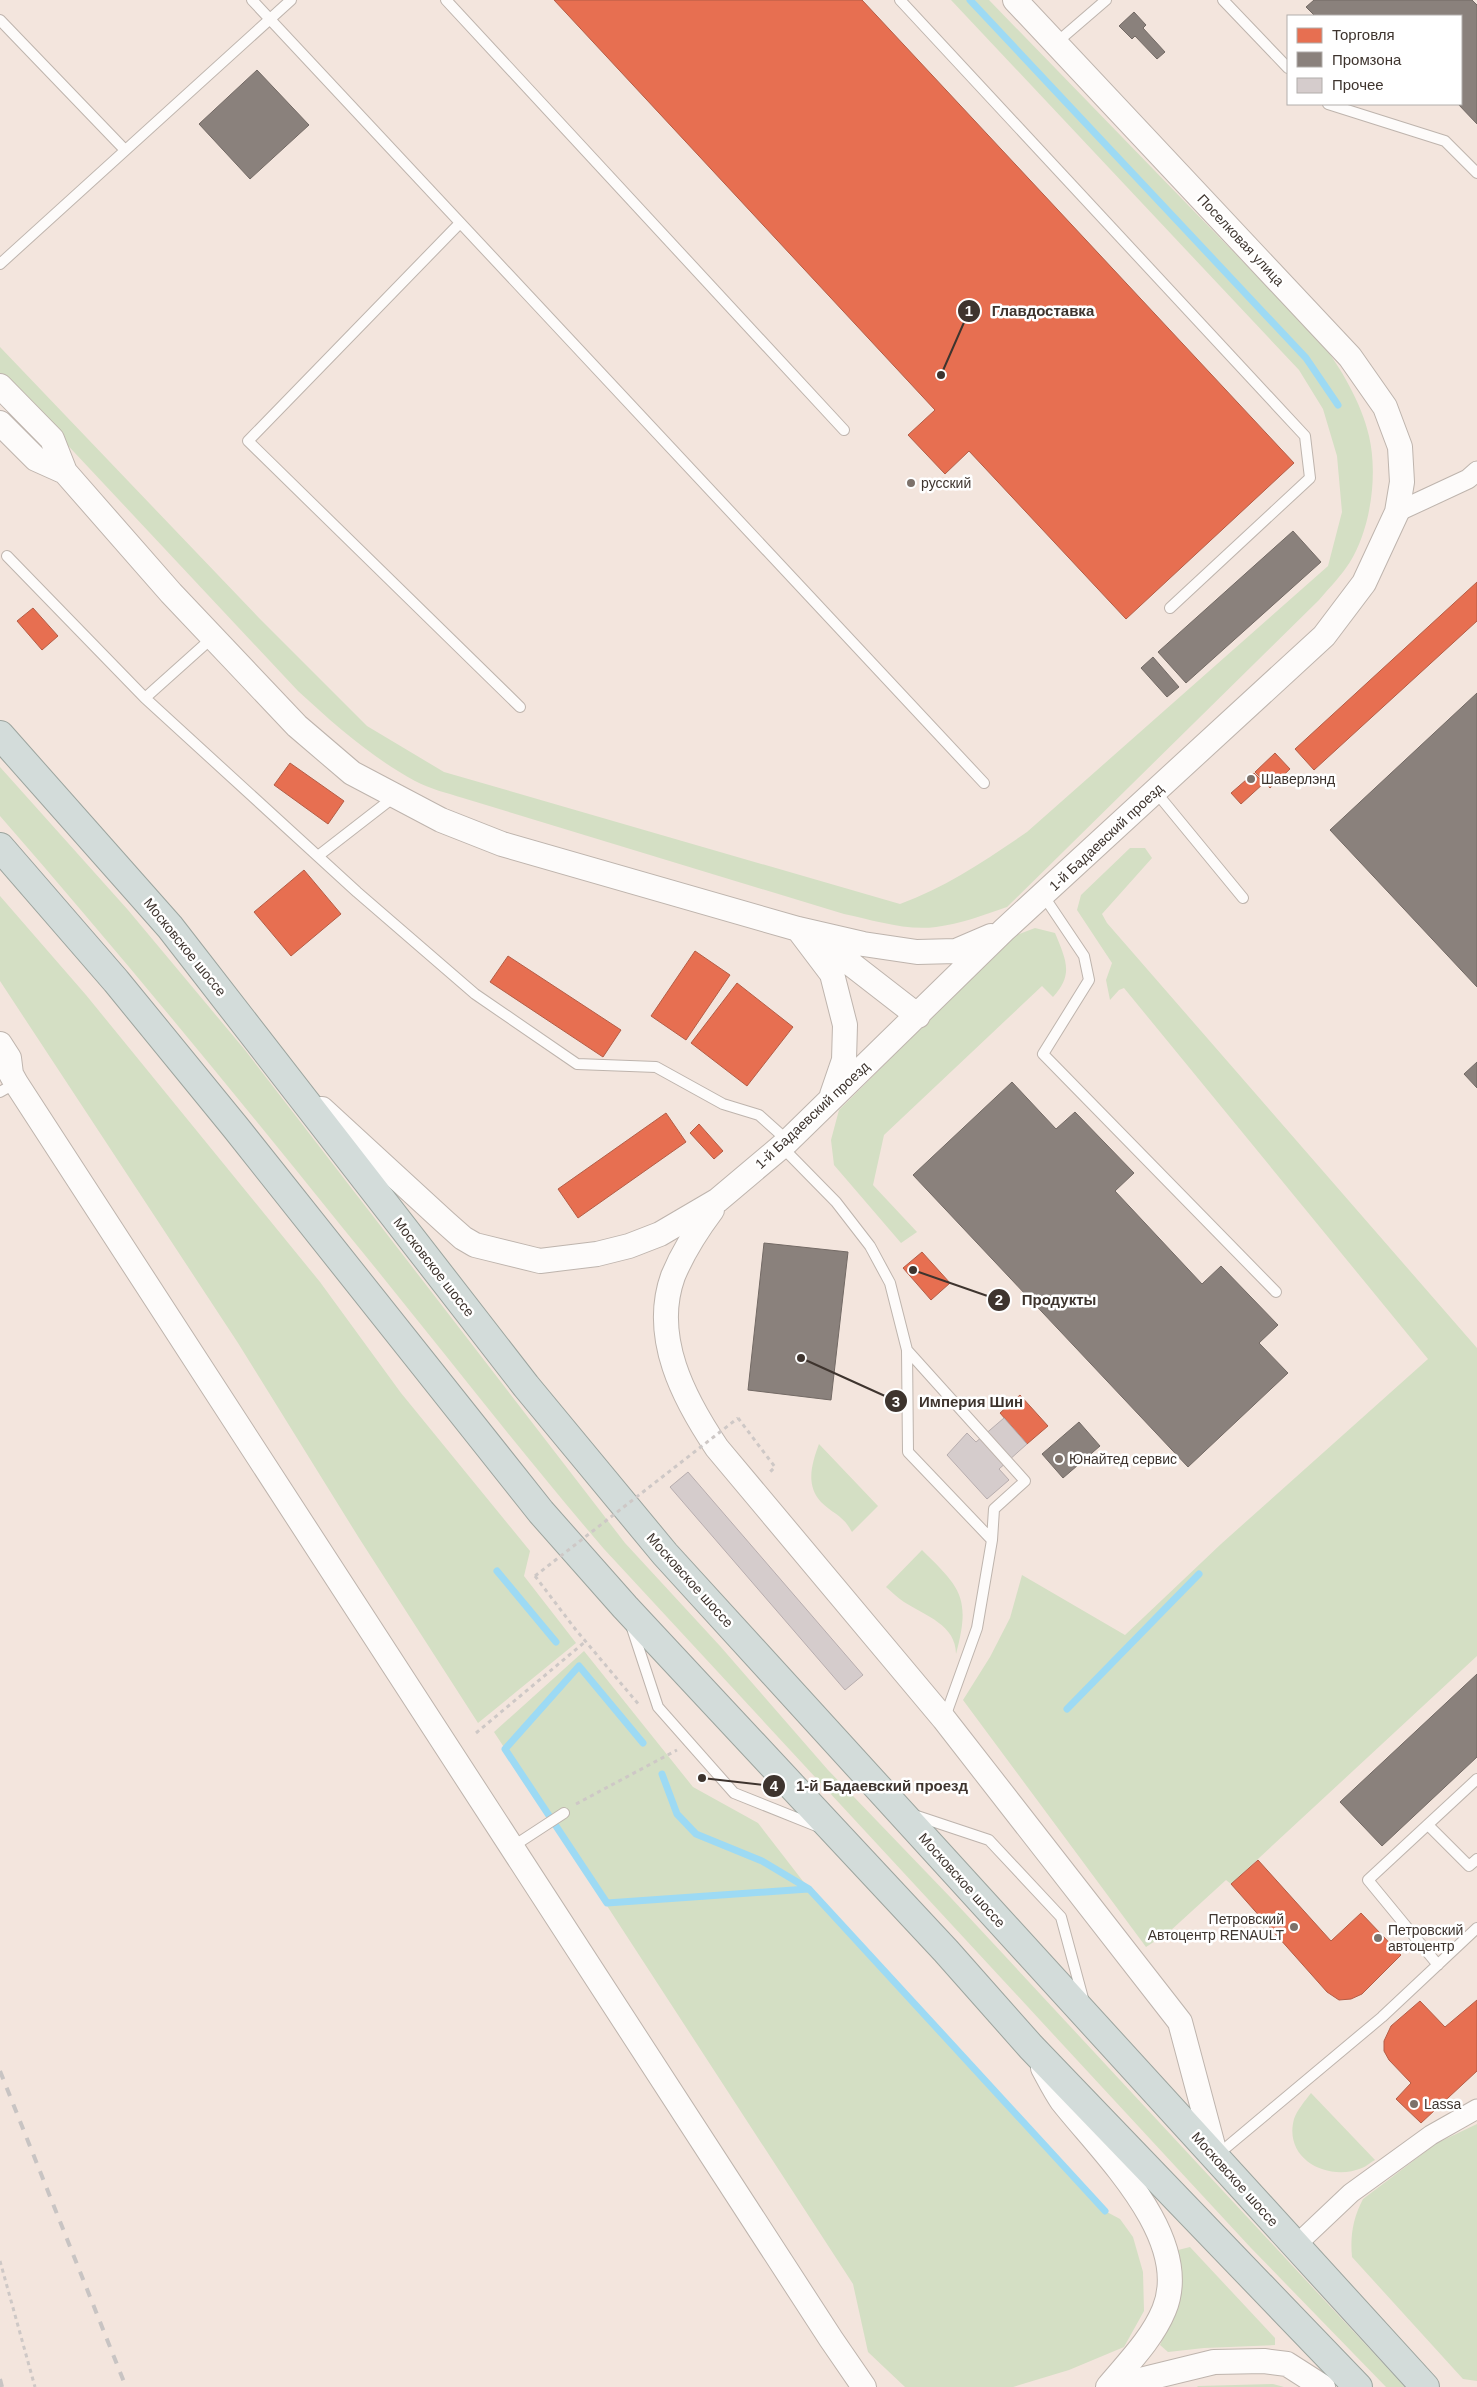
<svg xmlns="http://www.w3.org/2000/svg" width="1477" height="2387" viewBox="0 0 1477 2387" font-family="Arial,sans-serif">
	<style>
		.green { fill: #d4dfc4 }
		.shops { fill: #e76f51; stroke: #b45d46 }
		.industry { fill: #8a817c; stroke: #736a65 }
		.lines { fill: none; stroke-linecap: round; stroke-linejoin: round }
		.stream { stroke: #9ddaf4; stroke-width: 7 }
		.building { fill: #d5cccc; stroke: #b7adae }
		.service-casing { stroke: #beb4ad; stroke-width: 12 }
		.minor-casing { stroke: #beb4ad; stroke-width: 21 }
		.tertiary-casing { stroke: #beb4ad; stroke-width: 26 }
		.trunk-casing { stroke: #9ca49e; stroke-width: 30 }
		.path { stroke: #cec8c6; stroke-width: 3; stroke-dasharray: 4 4; stroke-linecap: butt }
		.service { stroke: #fdfbfa; stroke-width: 10 }
		.minor { stroke: #fdfbfa; stroke-width: 19 }
		.tertiary { stroke: #fdfbfa; stroke-width: 24 }
		.trunk { stroke: #d3dcda; stroke-width: 28 }
		.rail { stroke: #c8c4c3; stroke-width: 4; stroke-dasharray: 9 9; stroke-linecap: butt }
		.path-bridge { stroke: #cec8c6; stroke-width: 3; stroke-dasharray: 4 4; stroke-linecap: butt }
		.poi-dot { fill: #7d726b; stroke: #fff; stroke-width: 2 }
		.labels { text-anchor: middle; stroke-width: 5; stroke-linejoin: round; paint-order: stroke }
		.street-label { font-size: 14px; fill: #3e342e; stroke: #fff }
		.poi-label { font-size: 14px; fill: #3e342e; stroke: #fff; text-anchor: start }
		.leader { fill: none; stroke: #3e342e; stroke-width: 2 }
		.callout-dot { fill: #3e342e; stroke: #fff; stroke-width: 2 }
		.mark-label { font-size: 15px; text-anchor: middle; font-weight: bold; fill: #fff }
		.callout-label { font-size: 15px; text-anchor: middle; font-weight: bold; fill: #3e342e; stroke: #fff; stroke-width: 5; stroke-linejoin: round; paint-order: stroke }
	</style>
	<rect width="100%" height="100%" fill="#f3e5dd"/>
	<path class="green" d="M951,0h38l331,341c20,25 42,63 49,95 9,38 2,92 -19,126 -8,13 -21,26 -31,38l-312,307c-23,8 -47,17 -71,20 -30,4 -63,-7 -92,-13l-381,-116c-16,-5 -33,-9 -48,-17 -44,-24 -80,-56 -117,-90l-298,-318v-26l259,271 108,108 77,46 456,132c46,-17 86,-44 127,-72l301,-266 14,-54 -5,-56 -14,-47 -24,-39z
		M0,767l128,143 117,140 380,493 95,103 108,124 124,129 453,488h-19l-135,-139 -647,-699c-90,-105 -174,-215 -262,-322 -112,-139 -225,-277 -342,-411z
		M1130,848h15l7,10 -50,56 5,9 370,425v308l-246,228 -5,-4 -57,52 -23,15 -183,-247 27,-43 20,-39 12,-43 103,60 96,-91 207,-185 -304,-371 -5,2 -9,10 -4,-20 6,-17 -35,-53 4,-15z
		M0,896l86,99 234,287 81,111 129,158 -6,25 52,67 -98,80 -119,-185 -121,-195 -238,-362z
		M1035,928l20,5c11,27 19,41 -2,64l-11,-11 -158,149 -11,50 44,47 -16,11 -67,-78 -3,-25 8,-30 175,-174z
		M819,1444l59,62 -26,26c-9,-17 -19,-18 -31,-30 -16,-17 -9,-39 -2,-58z
		M922,1550c39,38 49,48 34,104 0,-29 -30,-38 -52,-52 -6,-4 -12,-10 -18,-15z
		M584,1651l109,136 65,36 51,66 296,322 15,8 13,18 10,35 1,39 -20,36 -55,23 -56,17h-108l-37,-35 -15,-68 -359,-552z
		M1311,2093l64,67c-4,2 -8,6 -13,8 -33,14 -79,-8 -68,-49 3,-9 11,-18 17,-26z
		M1477,2124v257l-14,-2 -111,-122c-2,-21 1,-39 11,-58l74,-56z
		M1190,2247l85,91v7l-71,3 -36,4 -8,-7c15,-31 22,-61 18,-95z
		M1273,2384l11,3h-87l1,-1z"/>
	<path class="shops" d="M554,0h308l432,463 -168,156 -157,-168 -24,23 -37,-39 27,-25z
		M1477,582v39l-163,149 -19,-21z
		M33,608l25,28 -16,14 -25,-29z
		M1275,753l15,16 -20,19 -15,-16z
		M290,763l54,38 -16,23 -54,-39z
		M1254,773l10,10 -23,21 -10,-11z
		M304,870l37,44 -50,42 -37,-44z
		M695,951l35,24 -44,65 -35,-24z
		M508,956l113,74 -18,27 -113,-75z
		M737,983l56,44 -46,59 -56,-43z
		M666,1113l20,29 -108,76 -20,-29z
		M699,1124l24,27 -9,8 -24,-26z
		M922,1252l28,31 -19,17 -28,-32z
		M1020,1395l28,31 -21,18 -27,-31z
		M1258,1860l73,81 30,-28 40,42 -39,39 -11,5 -12,1 -12,-8 -96,-108z
		M1477,2000v71l-56,52 -25,-24 15,-16 -22,-23 -5,-9v-10l7,-15 29,-25 25,26z"/>
	<path class="industry" d="M1314,0h158l5,5v119l-19,-20h3v-88h-146l-9,-9z
		M1134,12l12,13 -3,3 22,24 -8,7 -22,-23 -3,3 -13,-13z
		M257,70l52,55 -59,54 -51,-55z
		M1293,531l28,31 -135,121 -28,-31z
		M1153,657l26,30 -12,10 -26,-29z
		M1477,693v294l-147,-157z
		M1477,1062v26l-13,-14z
		M1012,1082l44,47 19,-17 59,61 -19,18 87,93 19,-18 57,59 -19,18 29,30 -100,94 -275,-292z
		M764,1243l84,9 -17,148 -83,-10z
		M1079,1422l21,24 -37,32 -21,-24z
		M1477,1674v83l-95,89 -42,-44z"/>
	<g class="lines">
		<path class="stream" d="M970,0l336,358 32,47
			M497,1571l59,71
			M1067,1709l132,-135
			M643,1743l-64,-77 -74,83 102,154 201,-14
			M662,1774l15,40 19,20 66,27 47,28 296,322"/>
	</g>
	<path class="building" d="M1004,1418l23,26 -28,25 10,11 -22,19 -40,-44 20,-22 9,9z
		M688,1472l175,203 -18,15 -175,-203z"/>
	<g class="lines">
		<g class="service-casing">
			<path id="service" d="M252,0l732,783
				M446,0l398,430
				M900,0l405,436 5,42 -140,130
				M1223,0l65,68
				M0,20l125,130
				M1056,43l50,-43
				M1328,104l117,37 32,32
				M460,223l-212,218 272,266
				M0,264l291,-264
				M7,556l138,142 212,194 118,102 102,70 79,3 67,37 36,11 29,26
				M145,698l67,-60
				M1155,791l88,107
				M318,856l76,-59
				M1043,895l41,61 5,24 -46,74 233,238
				M0,1092l16,-9
				M781,1146l55,56 34,44 20,37 17,67 1,102 84,88
				M907,1350l118,131 -31,28 -2,31 -15,88 -32,89
				M631,1625l27,82 76,86 85,34
				M914,1815l75,25 72,77 23,85
				M1428,1825l41,41 8,-7
				M512,1847l52,-34
				M1438,1965l-70,-85 109,-101
				M1216,2156l166,-139 95,-89"/>
		</g>
		<g class="minor-casing">
			<path id="minor" d="M1397,512l71,-33 9,-8
				M1295,2246l56,-53 80,-58 46,-26"/>
		</g>
		<g class="tertiary-casing">
			<path id="tertiary" d="M0,386l52,53 13,33 106,121 126,133 55,47 89,47 61,24 296,85 65,15 54,8 39,-1 35,-15
				M0,423l36,36 29,13
				M798,929l34,45 13,51 -1,35 -12,35
				M811,937l40,27 67,52
				M0,1044l9,14 2,16 5,9 815,1256 33,48
				M322,1109l123,113 18,16 12,7 65,16 57,-7 32,-8 31,-12 58,-34 70,-59 216,-211 320,-294 40,-53 33,-71 5,-30 -2,-35 -15,-40 -35,-50 -335,-357
				M712,1210c-15,20 -29,42 -39,66 -22,61 11,123 44,172l227,271 236,303 36,135
				M1043,2068c6,11 12,23 19,33 40,51 132,137 102,209 -12,29 -36,53 -56,77
				M1112,2387l102,-25 50,-1 23,3 36,23"/>
		</g>
		<g class="trunk-casing">
			<path id="trunk" d="M0,735l170,192 356,459 139,168 760,833
				M0,847l116,134 120,147 305,384 84,95 321,344 85,96 327,340"/>
		</g>
		<path class="path" d="M738,1418l37,49 -7,7
			M535,1576l41,54 64,76
			M476,1733l110,-92
			M576,1804l101,-54
			M0,2261l35,126"/>
		<use href="#service" class="service"/>
		<use href="#minor" class="minor"/>
		<use href="#tertiary" class="tertiary"/>
		<use href="#trunk" class="trunk"/>
		<path class="rail" d="M0,2071l126,316
			M0,2379l2,8"/>
		<path class="path-bridge" d="M535,1576l203,-158"/>
	</g>
	<g class="poi-dot">
		<circle cx="911" cy="483" r="5"/>
		<circle cx="1251" cy="779" r="5"/>
		<circle cx="1059" cy="1459" r="5"/>
		<circle cx="1294" cy="1927" r="5"/>
		<circle cx="1378" cy="1938" r="5"/>
		<circle cx="1414" cy="2104" r="5"/>
	</g>
	<g class="labels">
		<g class="street-label">
			<text transform="translate(1241 240) rotate(47)" y="5">Поселковая улица</text>
			<text transform="translate(1106 837) rotate(-43)" y="5">1-й Бадаевский проезд</text>
			<text transform="translate(185 947) rotate(51)" y="5">Московское шоссе</text>
			<text transform="translate(812 1115) rotate(-43)" y="5">1-й Бадаевский проезд</text>
			<text transform="translate(434 1267) rotate(52)" y="5">Московское шоссе</text>
			<text transform="translate(690 1580) rotate(48)" y="5">Московское шоссе</text>
			<text transform="translate(962 1880) rotate(48)" y="5">Московское шоссе</text>
			<text transform="translate(1235 2179) rotate(48)" y="5">Московское шоссе</text>
		</g>
		<g class="poi-label">
			<text x="921" y="488">русский</text>
			<text x="1261" y="784">Шаверлэнд</text>
			<text x="1069" y="1464">Юнайтед сервис</text>
			<text x="1284" y="1924" text-anchor="end">Петровский<tspan x="1284" dy="16">Автоцентр RENAULT</tspan></text>
			<text x="1388" y="1935">Петровский<tspan x="1388" dy="16">автоцентр</tspan></text>
			<text x="1424" y="2109">Lassa</text>
		</g>
	</g>
	<path class="leader" d="M941 375L969 311M913 1270L999 1300M801 1358L896 1401M702 1778L774 1786"/>
	<g class="callout-dot">
		<circle cx="941" cy="375" r="5"/>
		<circle cx="913" cy="1270" r="5"/>
		<circle cx="801" cy="1358" r="5"/>
		<circle cx="702" cy="1778" r="5"/>
		<circle cx="969" cy="311" r="12"/>
		<circle cx="999" cy="1300" r="12"/>
		<circle cx="896" cy="1401" r="12"/>
		<circle cx="774" cy="1786" r="12"/>
	</g>
	<g class="mark-label">
		<text x="969" y="316">1</text>
		<text x="999" y="1305">2</text>
		<text x="896" y="1407">3</text>
		<text x="774" y="1791">4</text>
	</g>
	<g class="callout-label">
		<text x="1043" y="316">Главдоставка</text>
		<text x="1059" y="1305">Продукты</text>
		<text x="971" y="1407">Империя Шин</text>
		<text x="882" y="1791">1-й Бадаевский проезд</text>
	</g>
	<rect x="1287" y="15" width="175" height="90" fill="#ffffff" stroke="#b2aeab"/>
	<rect x="1297" y="28" width="25" height="15" fill="#e76f51" stroke="#b2aeab"/>
	<text x="1332" y="40" font-size="15" fill="#3e342e">Торговля</text>
	<rect x="1297" y="52" width="25" height="15" fill="#8a817c" stroke="#b2aeab"/>
	<text x="1332" y="65" font-size="15" fill="#3e342e">Промзона</text>
	<rect x="1297" y="78" width="25" height="15" fill="#d5cccc" stroke="#b2aeab"/>
	<text x="1332" y="90" font-size="15" fill="#3e342e">Прочее</text>
</svg>
